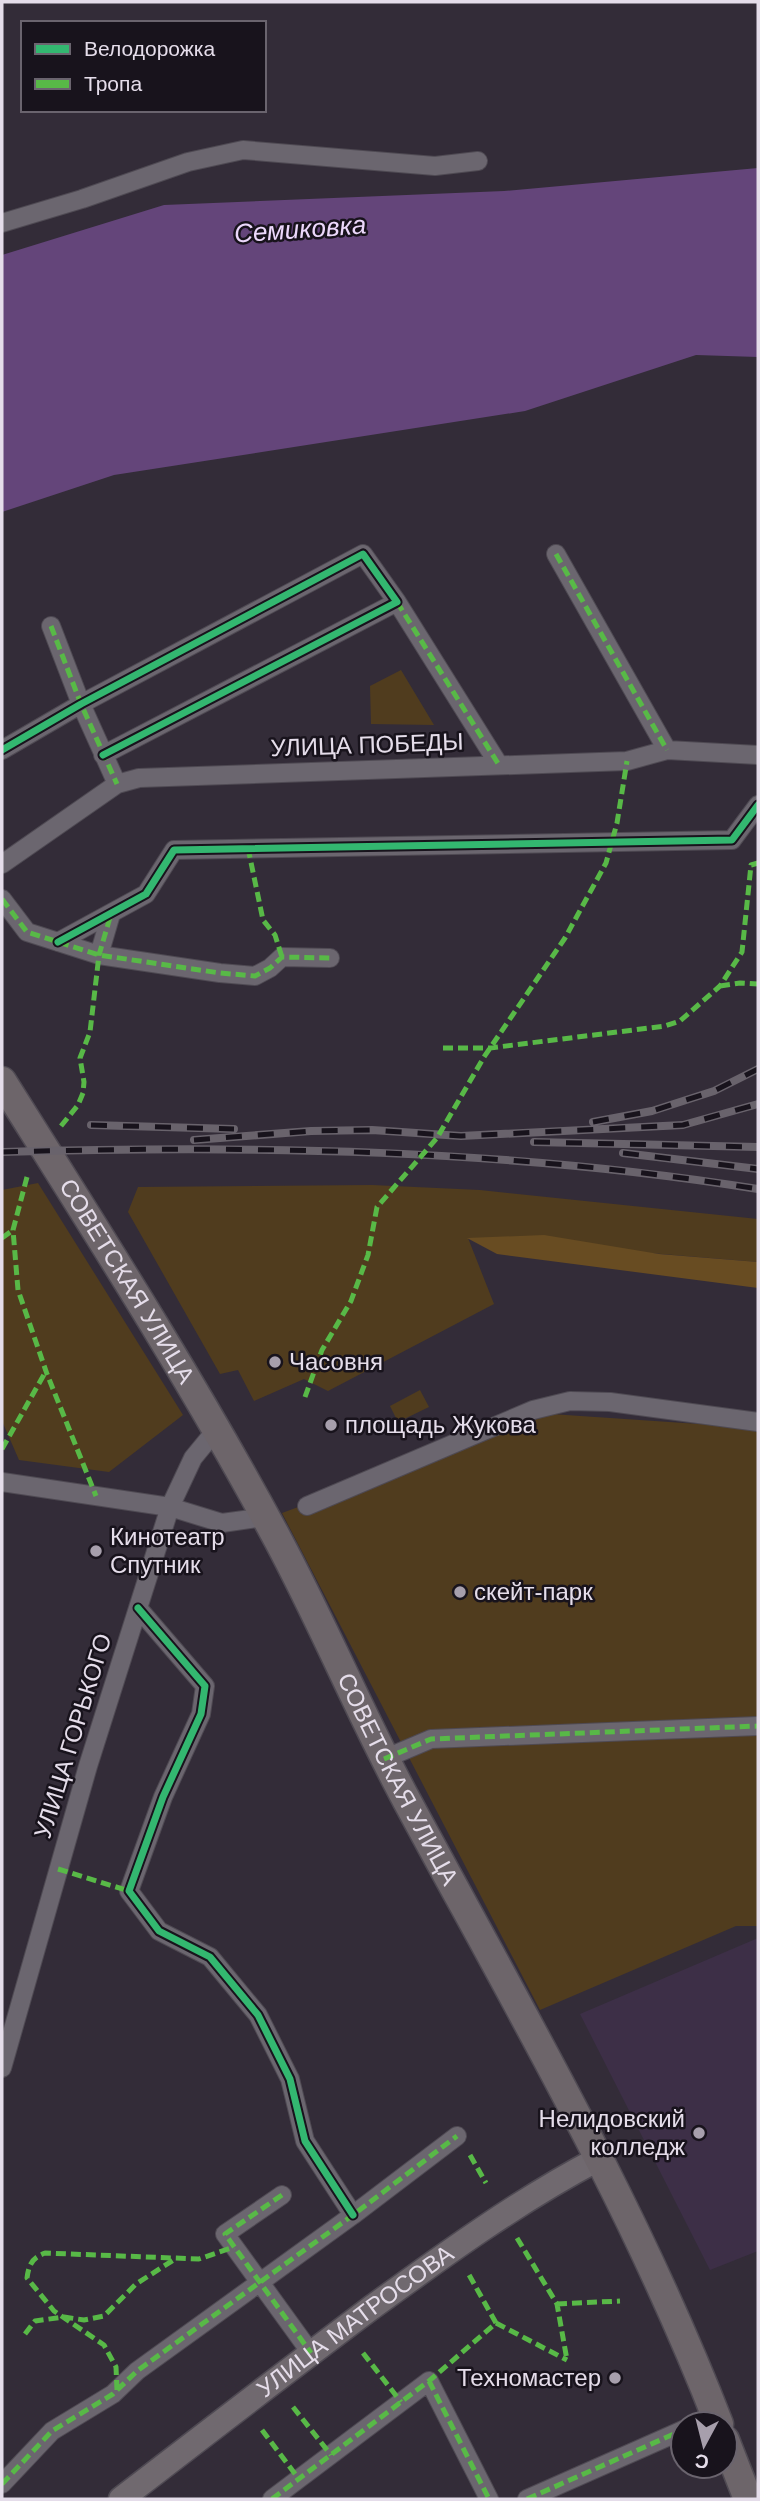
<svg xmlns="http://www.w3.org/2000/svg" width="760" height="2501" viewBox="0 0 760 2501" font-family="Helvetica,sans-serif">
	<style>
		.built { fill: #3d2f47 }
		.green { fill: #503c1e }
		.forest { fill: #684c22 }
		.water { fill: #64457a }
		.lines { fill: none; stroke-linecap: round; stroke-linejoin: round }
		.minor-casing { stroke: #4f4a53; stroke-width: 20 }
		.secondary-casing { stroke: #4f4a53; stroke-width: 27 }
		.primary-casing { stroke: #4f4a53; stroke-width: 31 }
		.minor { stroke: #6b666f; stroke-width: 18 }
		.secondary { stroke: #70696f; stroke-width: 24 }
		.primary { stroke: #6d656a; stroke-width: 28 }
		.rail-casing { stroke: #69636c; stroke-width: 8 }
		.rail { stroke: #18131c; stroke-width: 5; stroke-dasharray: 16; stroke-linecap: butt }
		.quiet { stroke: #58b947; stroke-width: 5; stroke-dasharray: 10 5; stroke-linecap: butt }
		.cycleway-casing { stroke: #18131c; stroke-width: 11 }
		.cycleway { stroke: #33b770; stroke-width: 7 }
		.poi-dot { fill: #a79fac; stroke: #18131c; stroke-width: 2.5 }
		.labels { text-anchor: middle; stroke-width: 5; stroke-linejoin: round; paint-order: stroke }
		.street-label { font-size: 24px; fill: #e5ddea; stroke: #18131c }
		.poi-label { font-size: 24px; fill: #e5ddea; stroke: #18131c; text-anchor: start }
		.water-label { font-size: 26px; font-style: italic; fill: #ecd8fb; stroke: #18131c }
	</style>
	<rect width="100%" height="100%" fill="#332c38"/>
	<path class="built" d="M758,1938v313l-48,19 -130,-256z"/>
	<path class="green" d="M401,670l33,55 -63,-1 -1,-38z
		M38,1183l145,232 -74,57 -90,-12 -17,-39v-231z
		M372,1185l108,5 278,29v43l-290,-24 26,66 -166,87 -24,-12 -50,22 -16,-31 -18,4 -92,-162 10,-25z
		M420,1390l9,17 -31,15 -8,-16z
		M551,1414l207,14v498h-22l-196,84 -258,-497z"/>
	<path class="forest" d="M544,1235l115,19 99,8v26l-261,-34 -30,-16z"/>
	<path class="water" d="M758,168v189l-62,-2 -171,56 -411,64 -112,37v-257l162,-50 340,-14z"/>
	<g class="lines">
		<g class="minor-casing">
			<path id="minor" d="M2,223l80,-24 106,-37 55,-12 192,16 43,-5
				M556,554l111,196
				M397,602l102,163
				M51,626l30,78 36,80
				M2,750l79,-46 282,-150 34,48 -294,153
				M2,864l115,-80 22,-6 488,-17 40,-11 91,5
				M2,899l25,33 72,23 121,18 35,3 15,-8 12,-11 48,1
				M58,942l88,-48 28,-44 558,-10 26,-35
				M99,955l12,-41
				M2,1482l168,25 52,16 43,-6
				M307,1506l226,-96 37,-9 40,1 148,20
				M138,1608l67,78 -4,28 -38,83 -34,94 30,40 51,26 48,58 32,64 15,62 48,74
				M384,1759l47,-20 327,-13
				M2,2068l86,-302 82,-259 23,-49 23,-28
				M282,2195l-57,39 86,119
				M696,2424l20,-8
				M2,2484l50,-53 61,-37 24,-23 216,-156 104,-79
				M272,2499l157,-118 60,118
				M527,2499l156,-69"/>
		</g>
		<g class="secondary-casing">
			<g id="secondary">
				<path id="s1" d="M121,2499c83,-64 166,-128 250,-191 73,-53 147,-107 227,-149"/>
			</g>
		</g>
		<g class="primary-casing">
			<g id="primary">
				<path id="s2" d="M2,1081c95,151 192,302 276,459 46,86 83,176 129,261 110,204 228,406 312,623"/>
				<path d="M725,2440l23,59"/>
			</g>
		</g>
		<use href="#minor" class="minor"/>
		<use href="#secondary" class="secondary"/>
		<use href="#primary" class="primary"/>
		<g class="rail-casing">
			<path id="rail" d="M593,1122l59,-11 62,-20 44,-22
				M91,1125l143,4
				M194,1140l117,-9 61,-1 89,6 222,-11 75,-21
				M534,1142l224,5
				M2,1152c251,-7 507,-3 756,37
				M623,1153l135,16"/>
		</g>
		<use href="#rail" class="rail"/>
		<path class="quiet" d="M556,554l111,196
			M397,602l102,163
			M51,626l30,78 36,80
			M248,848l15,72 12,15 7,22
			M2,899l25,33 72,23 121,18 35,3 15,-8 12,-11 48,1
			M720,986l20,-3 18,1
			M443,1048h47l175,-22 15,-5 40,-35 22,-34 9,-87 7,-2
			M61,1126l17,-21 5,-12 1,-11 -4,-24 10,-26 9,-77 12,-41
			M27,1177l-14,53 5,60 29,84 49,122
			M2,1238l11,-8
			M305,1397l17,-47 29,-49 17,-46 9,-48 60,-69 47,-81 81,-119 41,-75 11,-40 10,-62
			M2,1449l44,-78
			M384,1759l47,-20 327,-13
			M58,1869l71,22 2,3
			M470,2155l16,28
			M282,2195l-57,39 86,119
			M517,2238l40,66 10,56
			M557,2304l63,-3
			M496,2323l71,37
			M25,2334l10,-13 29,-4 20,3 20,-4 32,-32 39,-25
			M363,2353l38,49
			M429,2381l60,118
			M117,2390l-1,-23 -12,-22 -50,-34 -27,-33c2,-14 5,-20 18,-25l154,6 35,-12
			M293,2407l38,48
			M696,2424l20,-8
			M262,2430l37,49
			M2,2484l50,-53 61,-37 24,-23 216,-156 104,-79
			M272,2499l157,-118 67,-58 -28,-50
			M527,2499l156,-69"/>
		<g class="cycleway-casing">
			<path id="cycleway" d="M2,750l79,-46 282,-150 34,48 -294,153
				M58,942l88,-48 28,-44 558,-10 26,-35
				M138,1608l67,78 -4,28 -38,83 -34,94 30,40 51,26 48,58 32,64 15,62 48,74"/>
		</g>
		<use href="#cycleway" class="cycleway"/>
	</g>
	<g class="poi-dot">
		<circle cx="275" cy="1362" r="7"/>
		<circle cx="331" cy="1425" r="7"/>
		<circle cx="96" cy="1551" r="7"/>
		<circle cx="460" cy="1592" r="7"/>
		<circle cx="699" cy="2133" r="7"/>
		<circle cx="615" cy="2378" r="7"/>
	</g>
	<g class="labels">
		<g class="street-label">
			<text transform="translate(367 745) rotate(-2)" y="8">УЛИЦА ПОБЕДЫ</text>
			<text dy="8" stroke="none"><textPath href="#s2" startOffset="236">СОВЕТСКАЯ УЛИЦА</textPath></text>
			<text transform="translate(73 1736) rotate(-73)" y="8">УЛИЦА ГОРЬКОГО</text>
			<text dy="8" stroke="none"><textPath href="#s2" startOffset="803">СОВЕТСКАЯ УЛИЦА</textPath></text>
			<text dy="8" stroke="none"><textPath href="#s1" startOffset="294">УЛИЦА МАТРОСОВА</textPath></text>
		</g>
		<g class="poi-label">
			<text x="289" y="1370">Часовня</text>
			<text x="345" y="1433">площадь Жукова</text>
			<text x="110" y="1545">Кинотеатр<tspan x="110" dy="28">Спутник</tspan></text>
			<text x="474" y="1600">скейт-парк</text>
			<text x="685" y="2127" text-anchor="end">Нелидовский<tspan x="685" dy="28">колледж</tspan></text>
			<text x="601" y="2386" text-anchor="end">Техномастер</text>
		</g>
		<g class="water-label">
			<text transform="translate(300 229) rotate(-4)" y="9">Семиковка</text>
		</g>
	</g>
	<rect width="760" height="2501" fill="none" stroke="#e5ddea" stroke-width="7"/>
	<rect x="21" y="21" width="245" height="91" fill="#18131c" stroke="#6a646e" stroke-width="2"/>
	<rect x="35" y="44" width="35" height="10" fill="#33b770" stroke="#6a646e" stroke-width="2"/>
	<text x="84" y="56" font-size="21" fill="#e5ddea">Велодорожка</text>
	<rect x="35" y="79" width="35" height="10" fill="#58b947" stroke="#6a646e" stroke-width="2"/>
	<text x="84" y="91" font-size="21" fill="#e5ddea">Тропа</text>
	<g transform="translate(704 2445) rotate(187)"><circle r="33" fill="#18131c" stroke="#6a646e" stroke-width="2"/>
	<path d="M0-5L12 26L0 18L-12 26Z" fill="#a79fac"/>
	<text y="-10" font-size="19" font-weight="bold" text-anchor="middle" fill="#e5ddea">С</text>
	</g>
</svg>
